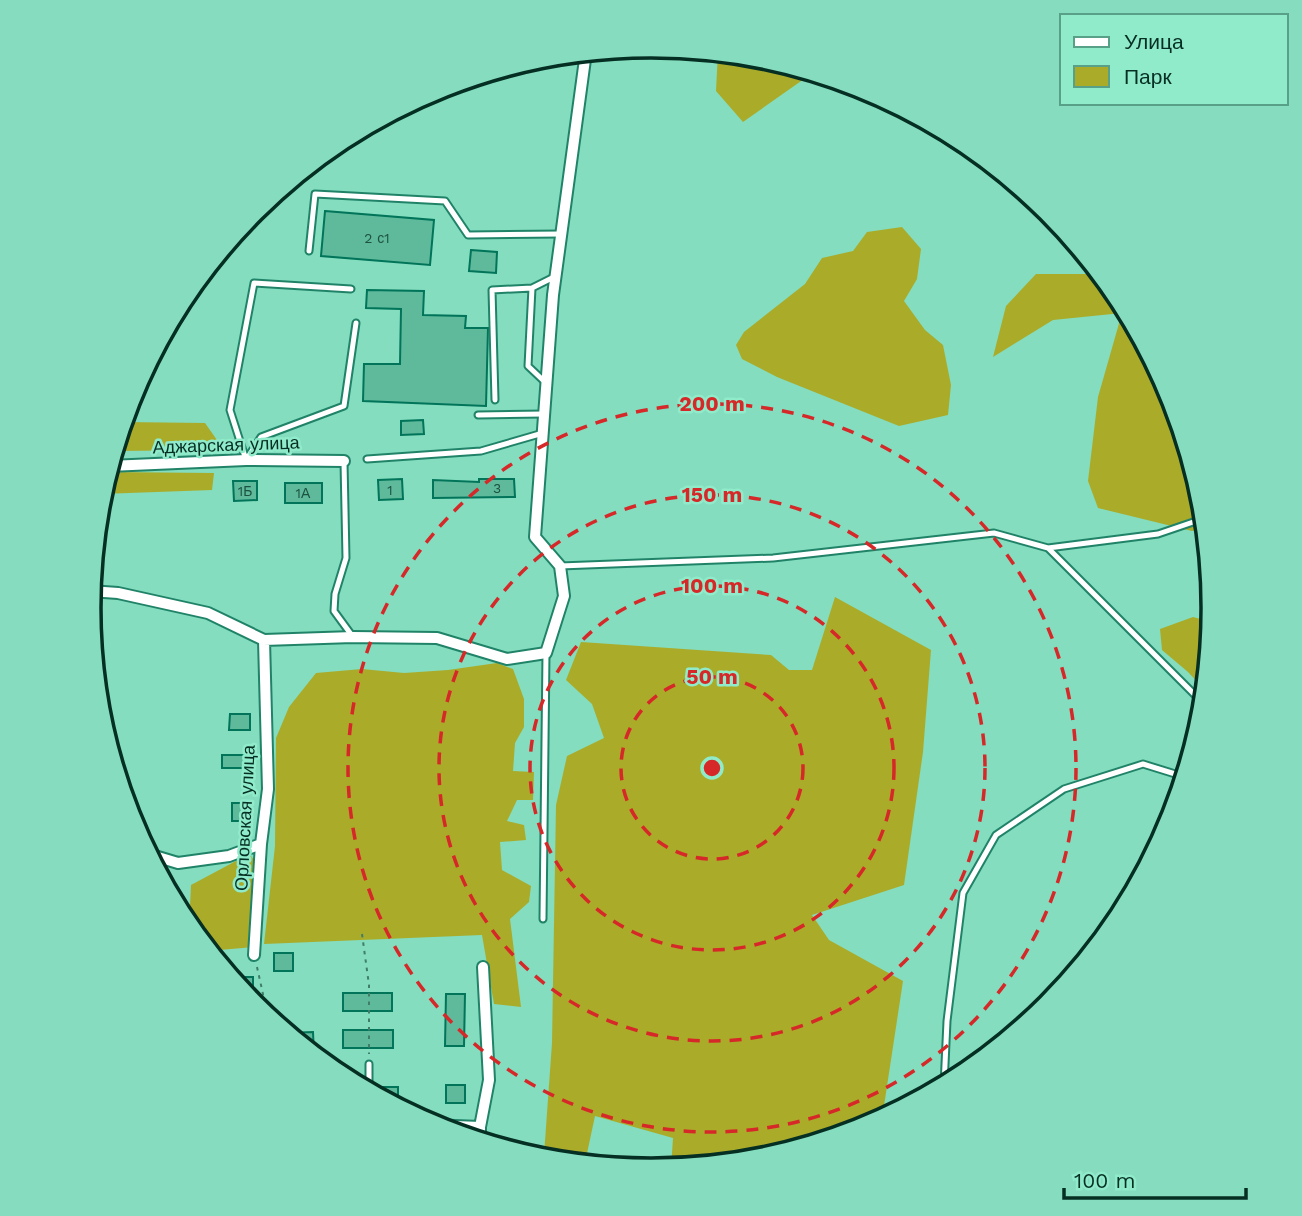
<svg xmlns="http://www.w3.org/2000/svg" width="1302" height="1216" viewBox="0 0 1302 1216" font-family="'Work Sans',sans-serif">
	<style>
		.green { fill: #abab2a }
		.building { fill: #5fba9c; stroke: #017459; stroke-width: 2 }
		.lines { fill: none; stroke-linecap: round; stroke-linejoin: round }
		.lane-casing { stroke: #208368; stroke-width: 9 }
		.street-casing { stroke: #208368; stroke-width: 14 }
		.path { stroke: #3f7e69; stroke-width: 2; stroke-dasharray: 3.5 5; stroke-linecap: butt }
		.lane { stroke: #fff; stroke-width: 5 }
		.street { stroke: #fff; stroke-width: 10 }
		.ring { fill: none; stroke: #d62828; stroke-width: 3.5; stroke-dasharray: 12 9 }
		.labels { text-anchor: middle; stroke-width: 5; stroke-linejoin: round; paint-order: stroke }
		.number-label { font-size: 14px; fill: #1c5241 }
		.street-label { font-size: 18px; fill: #062f23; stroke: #90ebcb }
		.rim { fill: none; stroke: #062f23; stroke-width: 3.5 }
		.centre { fill: #d62828; stroke: #90ebcb; stroke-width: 3.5 }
		.ring-label { font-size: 21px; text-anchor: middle; font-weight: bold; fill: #d62828; stroke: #90ebcb; stroke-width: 5; stroke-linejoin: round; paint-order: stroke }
	</style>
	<rect width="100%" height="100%" fill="#83ddbe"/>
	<path class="green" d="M718,52l43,4 53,16 -71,50 -27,-31z
		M902,227l19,22 -4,30 -13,22 21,29 18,15 8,40 -3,30 -49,11 -122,-49 -35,-18 -6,-14 8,-13 61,-48 17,-26 31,-7 14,-19z
		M1036,274h65c51,62 97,172 105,253l-14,4 -94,-23 -10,-27 10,-84 24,-84 -69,7 -60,37 13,-51z
		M123,422l82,1 19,27 -110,1z
		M107,472l107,1 -2,17 -111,4z
		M835,597l96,53 -8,102 -19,133 -92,30 17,25 74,41 -21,138 -16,9 -106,32 -89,8 2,-30 -78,-22 -9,42 -42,-3 8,-112 4,-238 11,-49 37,-18 -12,-34 -26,-24 15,-38 190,13 18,15h23z
		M1193,617l19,5 -7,68 -17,-18 -26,-22 -2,-21z
		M497,663l16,6 11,30v28l-9,16 -2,28 21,1 -1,28h-16l-10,21 17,4 2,15 -26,2 2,28 29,16 -2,16 -19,17 11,88 -27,-3 -12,-69 -218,9 11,-98 1,-108 13,-31 27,-34 46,-4 42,4 44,-3z
		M249,854l7,8 -2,85 -46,4 -19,-24 2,-42z"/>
	<path class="building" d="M325,211l109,9 -4,45 -109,-9z
		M471,250l26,2 -1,21 -27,-2z
		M367,290l57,1 -1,24 43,1 -1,12h23l-2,78 -123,-5 1,-37h36l1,-55 -35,-1z
		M423,420l1,14 -23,1v-14z
		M402,479l1,20 -24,1 -1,-20z
		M479,479h35l1,18 -82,1v-18l46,2z
		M233,481h24v19l-23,1z
		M285,483h37v20h-37z
		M230,714h20v16h-21z
		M222,755h28v13h-28z
		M232,803h19v18h-19z
		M274,953h19v18h-19z
		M230,977h23v18h-9z
		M343,993h49v18h-49z
		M446,994h19l-1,52h-19z
		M343,1030h50v18h-50z
		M313,1032l1,23 -28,-22z
		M446,1085h19v18h-19z
		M379,1087h19v20l-19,-10z"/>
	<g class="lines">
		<g class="lane-casing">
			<path id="lane" d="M309,251l6,-57 130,7 23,34 93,-1
				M351,289l-97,-6 -24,127 16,50 15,-23 83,-31 12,-83
				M546,383l-18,-17 4,-78 24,-12
				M495,400l-3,-110 40,-2
				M478,415l66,-1
				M367,459l114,-8 62,-18
				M344,462l2,96 -11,36 -1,17 19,26
				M1048,548l110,-14 47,-16
				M560,566l213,-8 221,-25 54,15 156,156
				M543,919l3,-266
				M369,1064v28
				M944,1086l3,-65 16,-128 33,-58 68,-46 79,-25 42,13"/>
		</g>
		<g class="street-casing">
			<path id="street" d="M109,466l137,-6 98,1
				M90,591l28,2 90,20 56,27 89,-3 84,1 70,21 39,-6 18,-57 -4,-30 -25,-29 18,-242 33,-243
				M148,854l30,9 51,-7 32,-12
				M254,955l7,-111 7,-55 -4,-149
				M430,1125l50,2
				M480,1141v-14l9,-47 -6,-113"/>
		</g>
		<path class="path" d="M362,934l7,51v69
			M257,967l6,27 -1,19"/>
		<use href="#lane" class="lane"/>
		<use href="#street" class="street"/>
	</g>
	<g class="ring">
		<circle cx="712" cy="768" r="91"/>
		<circle cx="712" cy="768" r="182"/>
		<circle cx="712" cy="768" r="273"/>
		<circle cx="712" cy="768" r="364"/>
	</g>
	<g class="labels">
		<g class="number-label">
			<text x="377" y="243">2 с1</text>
			<text x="497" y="493">3</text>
			<text x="390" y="495">1</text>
			<text x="245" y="496">1Б</text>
			<text x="303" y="498">1А</text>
		</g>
		<g class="street-label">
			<text transform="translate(226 445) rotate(-2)" y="6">Аджарская улица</text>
			<text transform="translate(245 818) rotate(-87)" y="6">Орловская улица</text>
		</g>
	</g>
	<path d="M0 0H1302V1216H0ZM101 608a550 550 0 1 1 1100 0a550 550 0 1 1-1100 0Z" fill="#85dcbe" fill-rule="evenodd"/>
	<path class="rim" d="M101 608a550 550 0 1 1 1100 0a550 550 0 1 1-1100 0Z"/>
	<circle cx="712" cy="768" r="10" class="centre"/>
	<g class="ring-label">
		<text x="712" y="411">200 m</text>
		<text x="712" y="502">150 m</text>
		<text x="712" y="593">100 m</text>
		<text x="712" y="684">50 m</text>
	</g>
	<rect x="1060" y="14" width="228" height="91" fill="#90ebcb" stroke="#59a088" stroke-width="2"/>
	<rect x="1074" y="37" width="35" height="10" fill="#ffffff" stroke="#59a088" stroke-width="2"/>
	<text x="1124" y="49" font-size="21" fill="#062f23">Улица</text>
	<rect x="1074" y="66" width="35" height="21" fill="#abab2a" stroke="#59a088" stroke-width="2"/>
	<text x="1124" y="84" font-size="21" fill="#062f23">Парк</text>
	<path d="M1064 1188v10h182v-10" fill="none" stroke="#062f23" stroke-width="3.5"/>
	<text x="1074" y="1188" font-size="21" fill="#062f23" stroke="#90ebcb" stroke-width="5" paint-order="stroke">100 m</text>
</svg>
